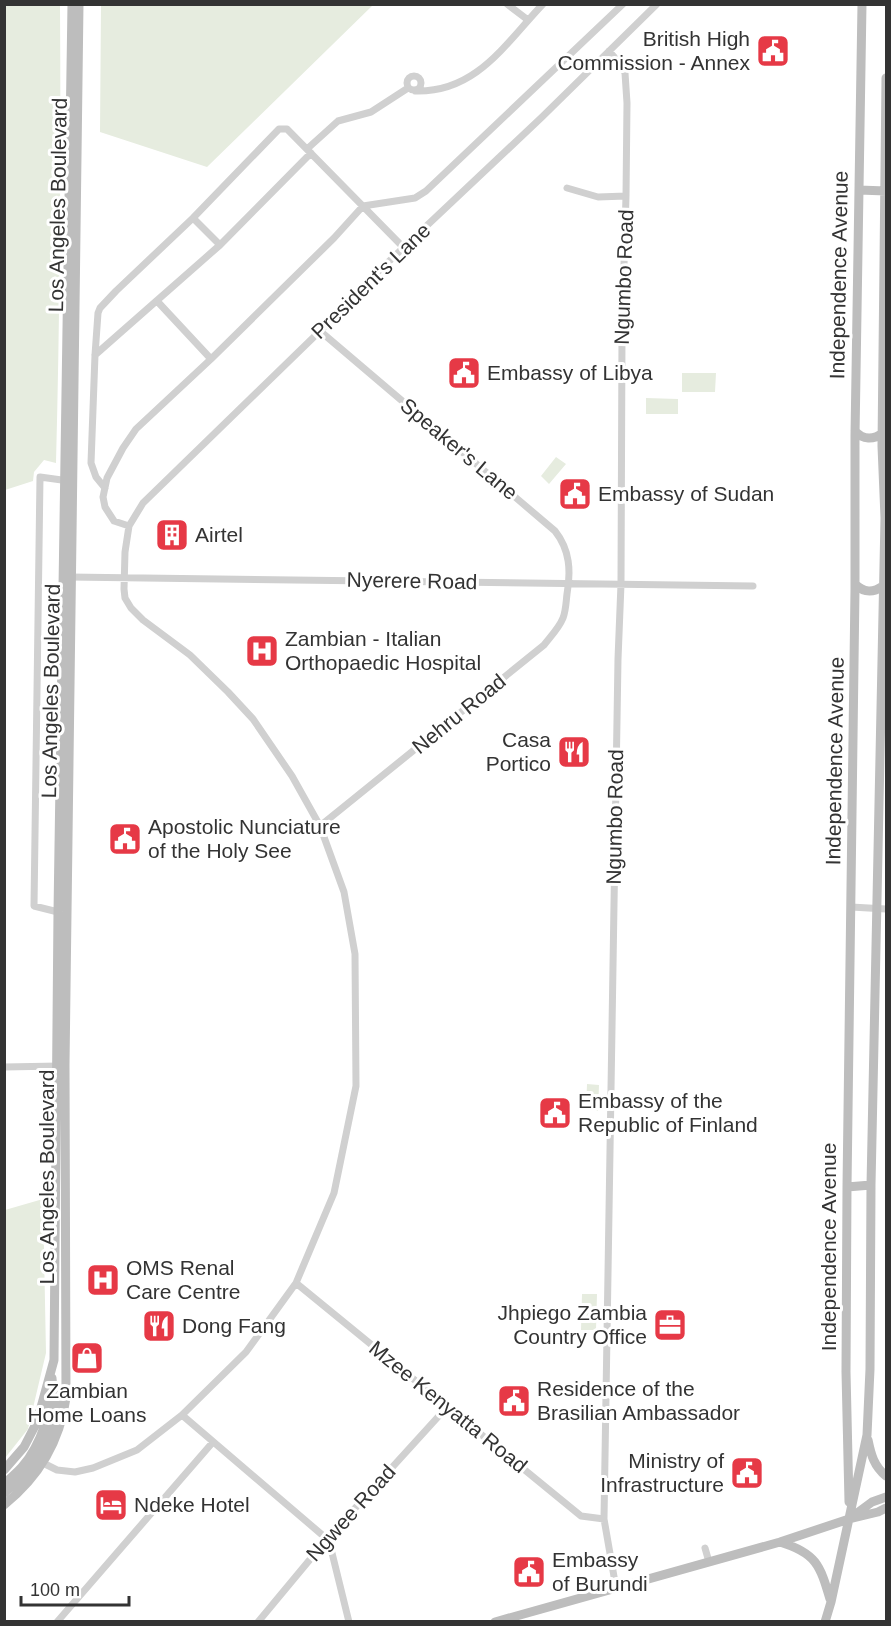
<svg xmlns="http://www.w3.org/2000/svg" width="891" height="1626" viewBox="0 0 891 1626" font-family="Arial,sans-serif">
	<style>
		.green { fill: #e6ecdf }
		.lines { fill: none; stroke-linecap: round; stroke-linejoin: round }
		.street { stroke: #d0d0d0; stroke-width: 7 }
		.secondary { stroke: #bdbdbd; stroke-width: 9 }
		.labels { text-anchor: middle; stroke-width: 6; stroke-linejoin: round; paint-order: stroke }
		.poi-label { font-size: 21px; fill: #333; stroke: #fff; text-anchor: start }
		.street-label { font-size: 21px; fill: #333; stroke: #fff }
	</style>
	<rect width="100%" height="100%" fill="#fff"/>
	<path class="green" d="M5,4l55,1c1,152 0,305 -4,458l-12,-3 -10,12 -1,9 -28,9z
		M101,5v-1l272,1 -166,162 -107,-35z
		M682,373h34l-1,19h-33z
		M646,398l32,1v15h-32z
		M556,457l10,7 -17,20 -8,-8z
		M587,1084l12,1 -1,26 -12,-1z
		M43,1199l3,154 -18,76 -23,29v-248z
		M582,1294h15l-1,36h-15z"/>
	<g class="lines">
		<path class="street" d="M507,4l21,16
			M609,51l13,15 3,7 2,30 -1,93 -4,138 -1,250 -3,75 -14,860 12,69
			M407 83a7 7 0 1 1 14 0a7 7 0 1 1-14 0Z
			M415,91c61,2 90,-47 128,-87
			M307,149l31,-28 33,-9 37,-24
			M567,188l31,9 28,-1
			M193,218l27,27
			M157,301l54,58
			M320,331l235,200c15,19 16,40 12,63 -1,8 -1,16 -4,24 -4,10 -12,18 -19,27l-224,181
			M95,355l125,-110 91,-92
			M105,488l-9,-11 -5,-14 4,-108 3,-42 2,-5 16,-17 77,-73 86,-89h8l117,119
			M129,526l-15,-5 -9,-14 -2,-10 4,-19 16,-30 13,-19 75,-70 123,-121 29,-32 52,-8 11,-7 197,-187
			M69,577l684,9
			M851,907l35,2
			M58,912l-24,-6 6,-429 29,4
			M4,1067l55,-1
			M296,1283l285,233 23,3
			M182,1415l145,124 5,14 17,69
			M43,1463l14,7 18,2 18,-4 44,-18 45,-35 64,-63 50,-69 38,-90 22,-107 -1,-132 -11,-62 -24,-66 -28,-50 -39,-57 -25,-27 -38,-37 -47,-35 -12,-12 -6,-10 -1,-9 1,-37 4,-26 14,-23 177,-172 46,-48 176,-166 115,-113
			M705,1548l4,14
			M57,1622l156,-180
			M258,1622l69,-83 120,-132"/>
		<path class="secondary" d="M859,190l27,1
			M855,431c8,9 18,9 28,2
			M855,584c9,9 18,9 28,2
			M847,1187l24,-2
			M868,1440c3,15 6,26 18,36
			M4,1470l20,-23 13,-25 17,-62 4,-448 14,-908
			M4,1484c6,-6 13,-11 18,-17 18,-21 33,-61 30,-89
			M4,1493c8,-7 18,-14 25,-23 17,-22 27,-52 33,-79
			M849,1502l-3,-130 1,-185 8,-598v-154l7,-431
			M4,1505c35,-28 56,-64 62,-107l-1,-333 14,-1061
			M853,1516l19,-14 14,-5
			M780,1542c36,11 40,23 50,57
			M495,1622l285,-80 69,-23 29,-7 8,-4
			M825,1622l6,-20 36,-167 3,-66 1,-184 14,-667 -3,-72 4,-368"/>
	</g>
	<defs>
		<g id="civic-square" transform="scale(1.725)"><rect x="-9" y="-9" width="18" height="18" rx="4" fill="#e63946" stroke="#fff"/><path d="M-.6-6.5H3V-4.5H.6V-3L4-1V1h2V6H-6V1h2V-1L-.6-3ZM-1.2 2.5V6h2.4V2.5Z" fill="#fff"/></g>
		<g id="building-square" transform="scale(1.725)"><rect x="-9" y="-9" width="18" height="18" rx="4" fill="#e63946" stroke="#fff"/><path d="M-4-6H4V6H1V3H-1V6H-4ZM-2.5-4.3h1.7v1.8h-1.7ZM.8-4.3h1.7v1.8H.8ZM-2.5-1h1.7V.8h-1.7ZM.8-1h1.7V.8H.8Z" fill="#fff"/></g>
		<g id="hospital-square" transform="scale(1.725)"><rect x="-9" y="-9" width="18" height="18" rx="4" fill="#e63946" stroke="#fff"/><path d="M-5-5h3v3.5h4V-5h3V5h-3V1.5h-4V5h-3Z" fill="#fff"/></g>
		<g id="restaurant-square" transform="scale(1.725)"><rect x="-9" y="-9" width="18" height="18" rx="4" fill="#e63946" stroke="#fff"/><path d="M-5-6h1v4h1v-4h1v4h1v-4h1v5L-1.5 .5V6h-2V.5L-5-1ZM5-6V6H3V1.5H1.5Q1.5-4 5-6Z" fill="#fff"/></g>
		<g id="office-square" transform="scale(1.725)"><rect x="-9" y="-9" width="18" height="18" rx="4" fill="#e63946" stroke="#fff"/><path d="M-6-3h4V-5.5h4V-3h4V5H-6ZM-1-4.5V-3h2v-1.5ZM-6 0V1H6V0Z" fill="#fff"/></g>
		<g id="shop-square" transform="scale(1.725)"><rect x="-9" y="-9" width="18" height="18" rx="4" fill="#e63946" stroke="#fff"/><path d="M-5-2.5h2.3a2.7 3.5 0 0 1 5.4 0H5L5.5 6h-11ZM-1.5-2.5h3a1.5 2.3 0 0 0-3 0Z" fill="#fff"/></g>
		<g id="hotel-square" transform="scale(1.725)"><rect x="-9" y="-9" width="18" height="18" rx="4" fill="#e63946" stroke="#fff"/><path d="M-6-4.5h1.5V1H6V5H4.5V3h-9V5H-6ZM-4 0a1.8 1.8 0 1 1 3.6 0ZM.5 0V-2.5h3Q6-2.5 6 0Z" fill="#fff"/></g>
	</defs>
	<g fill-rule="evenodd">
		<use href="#civic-square" x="773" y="51"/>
		<use href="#civic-square" x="464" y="373"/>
		<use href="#civic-square" x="575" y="494"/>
		<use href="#building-square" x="172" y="535"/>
		<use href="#hospital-square" x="262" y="651"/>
		<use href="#restaurant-square" x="574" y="752"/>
		<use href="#civic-square" x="125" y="839"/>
		<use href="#civic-square" x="555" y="1113"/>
		<use href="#hospital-square" x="103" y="1280"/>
		<use href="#office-square" x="670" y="1325"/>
		<use href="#restaurant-square" x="159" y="1326"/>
		<use href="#shop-square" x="87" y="1358"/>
		<use href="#civic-square" x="514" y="1401"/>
		<use href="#civic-square" x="747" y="1473"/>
		<use href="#hotel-square" x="111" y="1505"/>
		<use href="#civic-square" x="529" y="1572"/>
	</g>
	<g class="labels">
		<g class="poi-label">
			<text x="750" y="46" text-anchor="end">British High<tspan x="750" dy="24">Commission - Annex</tspan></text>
			<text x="487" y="380">Embassy of Libya</text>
			<text x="598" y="501">Embassy of Sudan</text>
			<text x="195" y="542">Airtel</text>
			<text x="285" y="646">Zambian - Italian<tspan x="285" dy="24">Orthopaedic Hospital</tspan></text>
			<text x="551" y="747" text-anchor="end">Casa<tspan x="551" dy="24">Portico</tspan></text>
			<text x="148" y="834">Apostolic Nunciature<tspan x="148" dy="24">of the Holy See</tspan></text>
			<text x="578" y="1108">Embassy of the<tspan x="578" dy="24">Republic of Finland</tspan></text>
			<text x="126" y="1275">OMS Renal<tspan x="126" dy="24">Care Centre</tspan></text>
			<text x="647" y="1320" text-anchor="end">Jhpiego Zambia<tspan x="647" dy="24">Country Office</tspan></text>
			<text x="182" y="1333">Dong Fang</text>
			<text x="537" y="1396">Residence of the<tspan x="537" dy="24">Brasilian Ambassador</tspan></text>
			<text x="87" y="1398" text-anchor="middle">Zambian<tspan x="87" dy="24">Home Loans</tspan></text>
			<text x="724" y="1468" text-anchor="end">Ministry of<tspan x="724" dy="24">Infrastructure</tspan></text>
			<text x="134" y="1512">Ndeke Hotel</text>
			<text x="552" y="1567">Embassy<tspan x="552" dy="24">of Burundi</tspan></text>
		</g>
		<g class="street-label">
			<text transform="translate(58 205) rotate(-89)" y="7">Los Angeles Boulevard</text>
			<text transform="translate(839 275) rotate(-89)" y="7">Independence Avenue</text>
			<text transform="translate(624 277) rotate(-88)" y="7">Ngumbo Road</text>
			<text transform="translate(371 281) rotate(-44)" y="7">President's Lane</text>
			<text transform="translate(459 449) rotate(40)" y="7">Speaker's Lane</text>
			<text transform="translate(412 581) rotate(1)" y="7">Nyerere Road</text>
			<text transform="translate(51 691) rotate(-89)" y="7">Los Angeles Boulevard</text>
			<text transform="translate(459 714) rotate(-39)" y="7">Nehru Road</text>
			<text transform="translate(835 761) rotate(-89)" y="7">Independence Avenue</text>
			<text transform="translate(615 817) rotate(-89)" y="7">Ngumbo Road</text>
			<text transform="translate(47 1177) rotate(-90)" y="7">Los Angeles Boulevard</text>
			<text transform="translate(829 1247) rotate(-90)" y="7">Independence Avenue</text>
			<text transform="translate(448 1407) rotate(39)" y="7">Mzee Kenyatta Road</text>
			<text transform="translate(351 1513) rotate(-48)" y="7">Ngwee Road</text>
		</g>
	</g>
	<rect width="891" height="1626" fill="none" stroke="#333333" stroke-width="12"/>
	<path d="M21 1596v9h108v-9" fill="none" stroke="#333333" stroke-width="3"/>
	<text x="30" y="1596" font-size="18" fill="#333333" stroke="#ffffff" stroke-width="4.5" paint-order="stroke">100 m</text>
</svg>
